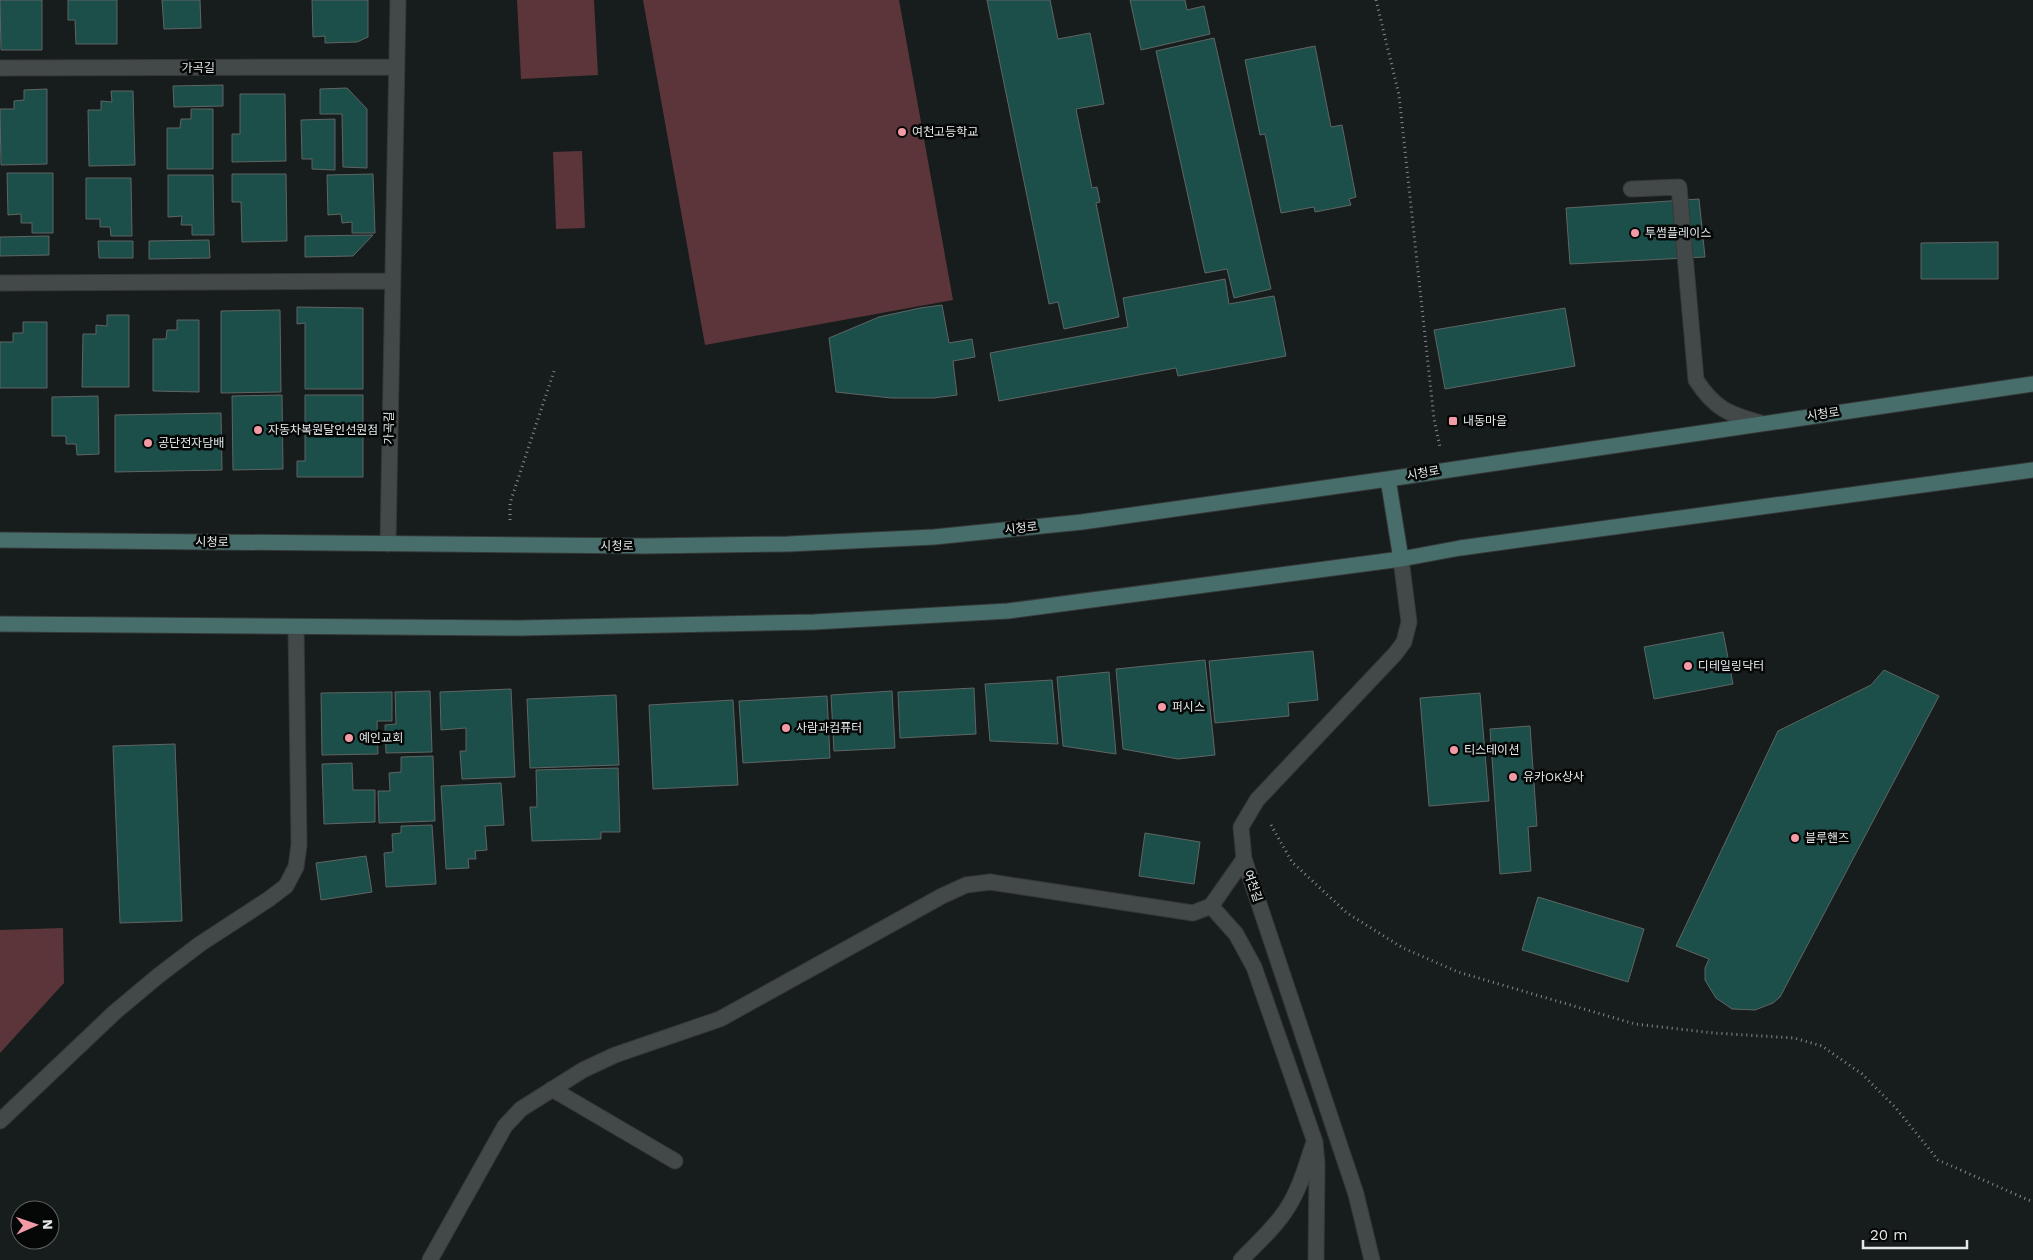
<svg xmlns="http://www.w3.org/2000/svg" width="2033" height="1260" viewBox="0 0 2033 1260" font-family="'Work Sans','Noto Sans KR',sans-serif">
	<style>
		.green { fill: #5b353a }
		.building { fill: #1d4f4a; stroke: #5f6564 }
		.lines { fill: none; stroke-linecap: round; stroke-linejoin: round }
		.lane-casing { stroke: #353838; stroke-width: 17 }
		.street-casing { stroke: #353838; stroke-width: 17 }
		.secondary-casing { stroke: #353838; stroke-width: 17 }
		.path { stroke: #848989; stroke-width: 3; stroke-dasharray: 1 4; stroke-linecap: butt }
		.lane { stroke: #434948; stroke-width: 15 }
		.street { stroke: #434948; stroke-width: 15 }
		.secondary { stroke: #486e6b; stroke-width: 15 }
		.poi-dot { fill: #f39aa7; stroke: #050707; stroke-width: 2 }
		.labels { text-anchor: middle; stroke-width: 5; stroke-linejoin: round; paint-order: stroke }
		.street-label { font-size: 12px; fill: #e4e8e8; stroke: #050707 }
		.poi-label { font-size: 12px; fill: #e4e8e8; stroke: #050707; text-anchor: start }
	</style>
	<rect width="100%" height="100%" fill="#171d1c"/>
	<path class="green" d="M517,0h77l4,75 -77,4z
		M643,0h256l54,300 -248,45z
		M582,151l3,77 -29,1 -3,-77z
		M63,928l1,55 -64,70v-123z"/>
	<path class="building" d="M0,0h42v50h-41z
		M68,0h49v44h-41l-1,-24h-7z
		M162,0h38l1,28 -37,1z
		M312,0h56v37l-11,5 -32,1v-7l-12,1z
		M987,0h63l8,39 32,-6 14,71 -28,5 16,79 5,-1 3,15 -4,1 23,114 -55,12 -6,-27 -9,2z
		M1130,0h55l2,10 17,-4 6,28 -69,16z
		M1214,38l57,251 -37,9 -7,-29 -22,4 -49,-222z
		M1315,46l16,81 11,-2 14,72 -7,2 2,6 -36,7 -1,-5 -33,6 -16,-79 -5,1 -15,-75z
		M223,85v21l-49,1 -1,-21z
		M347,88l20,21v59l-24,-1 -1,-53h-22v-25z
		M47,89v75l-46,1 -1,-56h14v-8l10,-1v-10z
		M111,91h22l2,74 -46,1 -1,-56h13v-9l11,1z
		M240,94h45l1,67 -54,1v-28h8z
		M191,109h22v60h-46v-41h13l1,-9h10z
		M335,119v51l-23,-1v-10h-10l-1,-39z
		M7,173h46v60h-21v-10h-11v-9l-13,1z
		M232,174h54l1,67 -45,1 -1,-40h-9z
		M373,174l2,59h-23v-11l-10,1 -1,-9 -13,1 -1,-40z
		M168,175h45l1,60h-22v-10h-11l1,-9 -14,1z
		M86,178h45l1,58h-21l-1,-9h-10v-8h-14z
		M1699,199l6,58 -135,7 -4,-56z
		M373,235l-20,21 -48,1v-21z
		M49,236v19l-49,1v-19z
		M209,240l1,18 -61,1v-18z
		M98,241h35v17h-34z
		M1998,242v37h-77v-36z
		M1225,279l4,25 45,-8 12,60 -108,20 -2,-8 -177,33 -9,-48 138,-26 -5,-29z
		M942,305l7,38 23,-4 3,18 -22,4 4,34 -23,3h-43l-55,-6 -7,-54 50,-21 41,-9z
		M297,307l66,1v81h-58v-66l-8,1z
		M1565,308l10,58 -130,23 -11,-59z
		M280,310l1,82 -60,1v-82z
		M107,315h22v72h-47l1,-53h13v-9l11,1z
		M177,320h22v72l-46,-1v-52h13l1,-9h10z
		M23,322h24v66h-47v-46h13v-9h10z
		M282,395l1,74 -50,1 -1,-74z
		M305,395h58v82h-66v-16h8z
		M98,396l1,58 -22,1 -1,-11h-10v-8h-14v-39z
		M221,413l1,57 -107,2v-57z
		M1723,632l10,52 -79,15 -10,-52z
		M1313,651l5,49 -30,3 1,13 -74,7 -6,-62z
		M1205,660l10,95 -37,4 -55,-10 -7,-80z
		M1884,670l55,26 -159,301 -7,6 -18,7 -23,-1 -16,-11 -11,-18v-12l4,-9 -33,-13 102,-215 93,-46z
		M1109,672l7,82 -53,-8 -6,-69z
		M1052,680l6,64 -68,-3 -5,-57z
		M974,688l2,46 -76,4 -2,-46z
		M511,689l4,88 -53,2 -2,-28h6v-23l-25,2 -1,-38z
		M430,691l2,61 -46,1 -1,-28 11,-1 -1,-32z
		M892,691l3,57 -61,3 -3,-56z
		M392,692v29h-15l1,33 -56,1 -1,-62z
		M1480,693l9,108 -60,5 -9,-108z
		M616,695l3,70 -89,3 -3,-69z
		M827,696l3,62 -87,5 -4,-62z
		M733,700l5,85 -85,4 -4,-84z
		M1530,726l7,100 -9,1 3,44 -31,3 -10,-145z
		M175,744l7,177 -62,2 -7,-177z
		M433,756l2,65 -56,2 -1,-32h12l-1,-18 12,-1v-15z
		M352,763l1,27h22v32l-51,2 -2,-60z
		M618,768l2,64h-19v7l-69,2 -2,-34h7l-1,-37z
		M501,783l3,42 -19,1 2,24 -12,1 1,8h-8l1,9 -23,1 -5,-83z
		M432,825l4,59 -50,3 -2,-34 9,-1 -1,-18 9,-1v-7z
		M1145,833l55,9 -6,42 -55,-8z
		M366,856l6,36 -51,8 -5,-37z
		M1538,897l106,32 -16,53 -106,-32z"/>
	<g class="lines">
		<g class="lane-casing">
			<path id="lane" d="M1631,189l48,-2 17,193c19,29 32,34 65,43
				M1211,906l25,28 18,33 61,175 2,22 -1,96
				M552,1089l123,72
				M430,1260l75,-134 16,-17 62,-39 32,-15 105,-36 222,-123 24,-11 24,-3 203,31 18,-7 33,-47
				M1241,1260c16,-17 35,-33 47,-53 12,-19 18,-41 25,-62"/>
		</g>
		<g class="street-casing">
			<path id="street" d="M0,68l397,-1
				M0,283l392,-2
				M388,544l10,-544
				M0,1121l115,-109 43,-36 42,-32 69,-45 17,-13 10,-19 3,-22 -3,-218
				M1372,1260l-16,-66 -112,-335 -3,-32 16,-27 138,-146 9,-12 5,-20 -8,-63"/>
		</g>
		<g class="secondary-casing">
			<path id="secondary" d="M1388,479l13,80
				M0,540l646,6 142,-2 146,-7 148,-15 306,-43 645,-95
				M0,624l521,4 293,-6 194,-11 393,-52 59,-11 573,-78"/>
		</g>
		<path class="path" d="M1376,0l23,95 35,324 6,28
			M510,520v-17l45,-135
			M1271,825l21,37 55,51 56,35 55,24 177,52 79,9 80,5 28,8 40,28 33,33 43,53 95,42"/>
		<use href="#lane" class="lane"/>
		<use href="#street" class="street"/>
		<use href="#secondary" class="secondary"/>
	</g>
	<g class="poi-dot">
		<circle cx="902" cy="132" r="5"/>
		<circle cx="1635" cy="233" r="5"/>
		<rect x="1448" y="416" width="10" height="10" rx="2.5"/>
		<circle cx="258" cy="430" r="5"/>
		<circle cx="148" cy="443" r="5"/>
		<circle cx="1688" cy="666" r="5"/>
		<circle cx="1162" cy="707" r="5"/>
		<circle cx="786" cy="728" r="5"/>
		<circle cx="349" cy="738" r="5"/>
		<circle cx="1454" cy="750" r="5"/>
		<circle cx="1513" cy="777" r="5"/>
		<circle cx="1795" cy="838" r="5"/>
	</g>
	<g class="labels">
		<g class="street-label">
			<text x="198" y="72">가곡길</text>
			<text transform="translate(1823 414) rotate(-8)" y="4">시청로</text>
			<text transform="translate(389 428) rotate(-89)" y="4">가곡길</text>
			<text transform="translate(1423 473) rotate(-10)" y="4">시청로</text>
			<text transform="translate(1021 528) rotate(-6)" y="4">시청로</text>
			<text transform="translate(212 542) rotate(1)" y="4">시청로</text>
			<text x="617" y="550">시청로</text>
			<text transform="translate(1253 886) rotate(71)" y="4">여천길</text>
		</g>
		<g class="poi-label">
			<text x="912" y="136">여천고등학교</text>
			<text x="1645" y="237">투썸플레이스</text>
			<text x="1463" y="425">내동마을</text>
			<text x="268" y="434">자동차복원달인선원점</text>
			<text x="158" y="447">공단전자담배</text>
			<text x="1698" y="670">디테일링닥터</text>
			<text x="1172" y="711">퍼시스</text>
			<text x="796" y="732">사람과컴퓨터</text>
			<text x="359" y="742">예인교회</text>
			<text x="1464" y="754">티스테이션</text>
			<text x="1523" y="781">유카OK상사</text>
			<text x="1805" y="842">블루핸즈</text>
		</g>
	</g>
	<g transform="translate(35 1225) rotate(88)"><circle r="24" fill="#050707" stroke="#5e6161"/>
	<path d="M0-4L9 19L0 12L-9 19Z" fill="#f39aa7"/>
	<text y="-8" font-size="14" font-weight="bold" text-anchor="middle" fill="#e4e8e8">N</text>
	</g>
	<path d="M1863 1240v8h104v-8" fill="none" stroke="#e4e8e8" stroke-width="2.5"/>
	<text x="1870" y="1240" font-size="15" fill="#e4e8e8" stroke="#050707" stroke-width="4" paint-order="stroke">20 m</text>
</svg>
